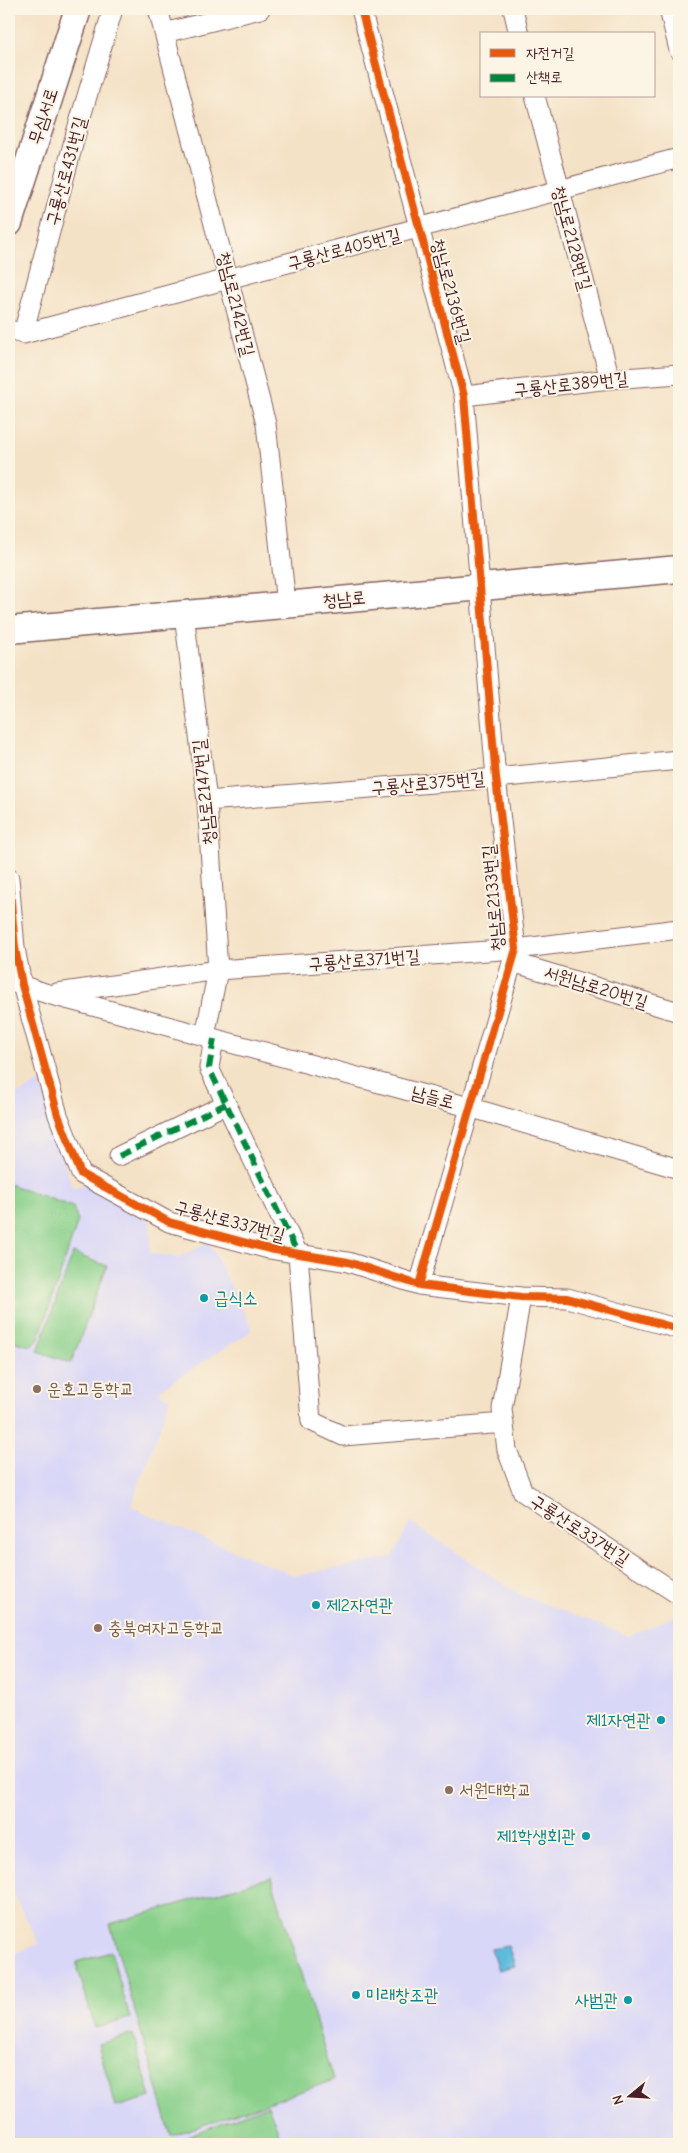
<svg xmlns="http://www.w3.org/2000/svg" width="688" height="2153" viewBox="0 0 688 2153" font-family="'Comic Neue','Poor Story',sans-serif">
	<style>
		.built { fill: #d9d7f8 }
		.garden { fill: #89d08b; stroke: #6a785b }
		.water { fill: #5fbbdd; stroke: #546d84 }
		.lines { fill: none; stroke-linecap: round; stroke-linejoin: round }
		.street-casing { stroke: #866361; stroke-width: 21 }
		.secondary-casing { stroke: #866361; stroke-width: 29 }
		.street { stroke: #fff; stroke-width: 19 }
		.secondary { stroke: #fff; stroke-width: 26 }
		.quiet { stroke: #00873e; stroke-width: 6; stroke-dasharray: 12 6; stroke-linecap: butt }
		.cycleway-casing { stroke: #fcf5e5; stroke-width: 11 }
		.cycleway { stroke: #e8590c; stroke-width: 8 }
		.culture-dot { fill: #0f9aa8; stroke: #fcf5e5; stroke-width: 2 }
		.education-dot { fill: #8d6e63; stroke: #fcf5e5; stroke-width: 2 }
		.labels { text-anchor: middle; stroke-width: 4; stroke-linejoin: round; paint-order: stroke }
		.street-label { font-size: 18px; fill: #4a1f2b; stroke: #fcf5e5 }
		.culture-label { font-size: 18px; fill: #0d838f; stroke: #fcf5e5; text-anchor: start }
		.education-label { font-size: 18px; fill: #785e54; stroke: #fcf5e5; text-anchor: start }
	</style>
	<rect width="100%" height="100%" fill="#fcf5e5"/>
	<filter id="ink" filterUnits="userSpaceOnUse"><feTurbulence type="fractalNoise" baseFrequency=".02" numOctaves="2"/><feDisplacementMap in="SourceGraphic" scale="10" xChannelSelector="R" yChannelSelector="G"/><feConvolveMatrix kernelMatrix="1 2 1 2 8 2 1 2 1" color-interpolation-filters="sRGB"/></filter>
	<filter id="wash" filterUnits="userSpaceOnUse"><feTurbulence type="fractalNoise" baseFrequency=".0096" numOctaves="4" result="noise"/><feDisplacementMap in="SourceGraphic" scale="20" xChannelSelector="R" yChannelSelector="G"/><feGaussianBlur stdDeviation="1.12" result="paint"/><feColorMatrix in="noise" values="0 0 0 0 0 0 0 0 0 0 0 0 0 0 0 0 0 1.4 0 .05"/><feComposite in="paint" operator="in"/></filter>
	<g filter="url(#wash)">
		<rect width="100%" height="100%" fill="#f4e2c6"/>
		<path class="built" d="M40,1082l32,105 18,-1 61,36 -1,31 28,5 31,-16 44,88 -95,61 12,8 -39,107 12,7 152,63 98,-19 17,-35 111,73 108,41 50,-21v529h-670v-189l30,-11 -30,-59v-796l11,4z"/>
		<path class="garden" d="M9,1184l64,23 5,14 -40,120 -8,5 -21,-6z
			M73,1253l34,13 -36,97 -33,-12z
			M271,1877l63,203 -163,56 -61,-212z
			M111,1952l19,66 -35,10 -19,-66z
			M133,2034l18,63 -35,10 -18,-63z
			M268,2105l15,39h-93l-3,-8z"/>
		<path class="water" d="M508,1946l7,20 -17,4 -7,-21z"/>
	</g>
	<g filter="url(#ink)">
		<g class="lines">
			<g class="street-casing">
				<path id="street" d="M158,9l108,415 20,180
					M361,9l103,387 32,382 20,171 -97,336
					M513,9l6,25
					M669,9l10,41
					M164,33l96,-24
					M535,96l75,283
					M9,330l14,4 656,-176
					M23,334l53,-201 37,-124
					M464,396l146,-17 69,-5
					M184,614l23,187 11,169 -13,66
					M207,801l289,-23 183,-18
					M9,878l6,70 7,37 36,130 23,59 88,48 100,27 79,13 71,23 102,12 46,1 112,31
					M512,962l167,50
					M14,983l34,11 421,113 210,62
					M57,993l161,-23 298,-21 163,-20
					M214,1039l-5,29 89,186 13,167 32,15 161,-13
					M119,1156l107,-52
					M521,1297l-19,112 5,41 16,42 156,103"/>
			</g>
			<g class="secondary-casing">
				<path id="secondary" d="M9,223l69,-214
					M9,630l670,-61"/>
			</g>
			<use href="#street" class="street"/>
			<use href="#secondary" class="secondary"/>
			<path class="quiet" d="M214,1039l-5,29 89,186
				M119,1156l107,-52"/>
			<g class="cycleway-casing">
				<path id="cycleway" d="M361,9l103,387 32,382 20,171 -97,336
					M9,878l6,70 7,37 36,130 23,59 88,48 100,27 79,13 71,23 102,12 46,1 112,31"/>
			</g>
			<use href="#cycleway" class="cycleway"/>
		</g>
	</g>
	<g class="culture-dot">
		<circle cx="204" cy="1298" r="5"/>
		<circle cx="316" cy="1605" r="5"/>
		<circle cx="661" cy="1720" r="5"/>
		<circle cx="586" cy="1836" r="5"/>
		<circle cx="356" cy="1995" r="5"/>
		<circle cx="628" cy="2000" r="5"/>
	</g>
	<g class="education-dot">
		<circle cx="37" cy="1389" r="5"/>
		<circle cx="98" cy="1628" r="5"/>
		<circle cx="449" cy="1790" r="5"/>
	</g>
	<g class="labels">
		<g class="street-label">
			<text transform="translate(43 116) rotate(-72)" y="6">무심서로</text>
			<text transform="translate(66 171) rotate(-75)" y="6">구룡산로431번길</text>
			<text transform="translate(572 238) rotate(75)" y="6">청남로2128번길</text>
			<text transform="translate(344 249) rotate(-15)" y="6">구룡산로405번길</text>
			<text transform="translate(451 291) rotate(75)" y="6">청남로2136번길</text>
			<text transform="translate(236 304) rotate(76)" y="6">청남로2142번길</text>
			<text transform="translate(571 384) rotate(-6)" y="6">구룡산로389번길</text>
			<text transform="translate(344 599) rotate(-5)" y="6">청남로</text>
			<text transform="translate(428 783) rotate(-5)" y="6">구룡산로375번길</text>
			<text transform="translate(204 792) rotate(-96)" y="6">청남로2147번길</text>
			<text transform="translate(493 898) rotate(-95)" y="6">청남로2133번길</text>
			<text transform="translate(364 960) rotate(-4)" y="6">구룡산로371번길</text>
			<text transform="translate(596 987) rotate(17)" y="6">서원남로20번길</text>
			<text transform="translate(433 1097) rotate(15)" y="6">남들로</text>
			<text transform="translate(230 1221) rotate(15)" y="6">구룡산로337번길</text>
			<text transform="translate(580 1530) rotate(33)" y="6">구룡산로337번길</text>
		</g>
		<g class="culture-label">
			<text x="214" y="1304">급식소</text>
			<text x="326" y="1611">제2자연관</text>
			<text x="651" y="1726" text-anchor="end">제1자연관</text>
			<text x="576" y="1842" text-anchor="end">제1학생회관</text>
			<text x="366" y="2001">미래창조관</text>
			<text x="618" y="2006" text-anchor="end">사범관</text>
		</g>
		<g class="education-label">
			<text x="47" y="1395">운호고등학교</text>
			<text x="108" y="1634">충북여자고등학교</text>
			<text x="459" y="1796">서원대학교</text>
		</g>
	</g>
	<rect width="688" height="2153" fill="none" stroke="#fcf5e5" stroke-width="30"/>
	<rect x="480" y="32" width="175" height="65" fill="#fcf5e5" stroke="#b59f9b"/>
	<rect x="490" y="49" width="25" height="8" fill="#e8590c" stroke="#b59f9b"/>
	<text x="526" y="58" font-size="15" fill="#4a1f2b">자전거길</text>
	<rect x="490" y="74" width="25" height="8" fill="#00873e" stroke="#b59f9b"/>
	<text x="526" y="82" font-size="15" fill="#4a1f2b">산책로</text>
	<g transform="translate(630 2096) rotate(252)" stroke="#fcf5e5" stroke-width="4" paint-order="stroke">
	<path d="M0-4L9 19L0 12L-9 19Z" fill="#4a1f2b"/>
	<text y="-8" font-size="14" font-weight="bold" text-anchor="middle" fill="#4a1f2b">N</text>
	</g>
</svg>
